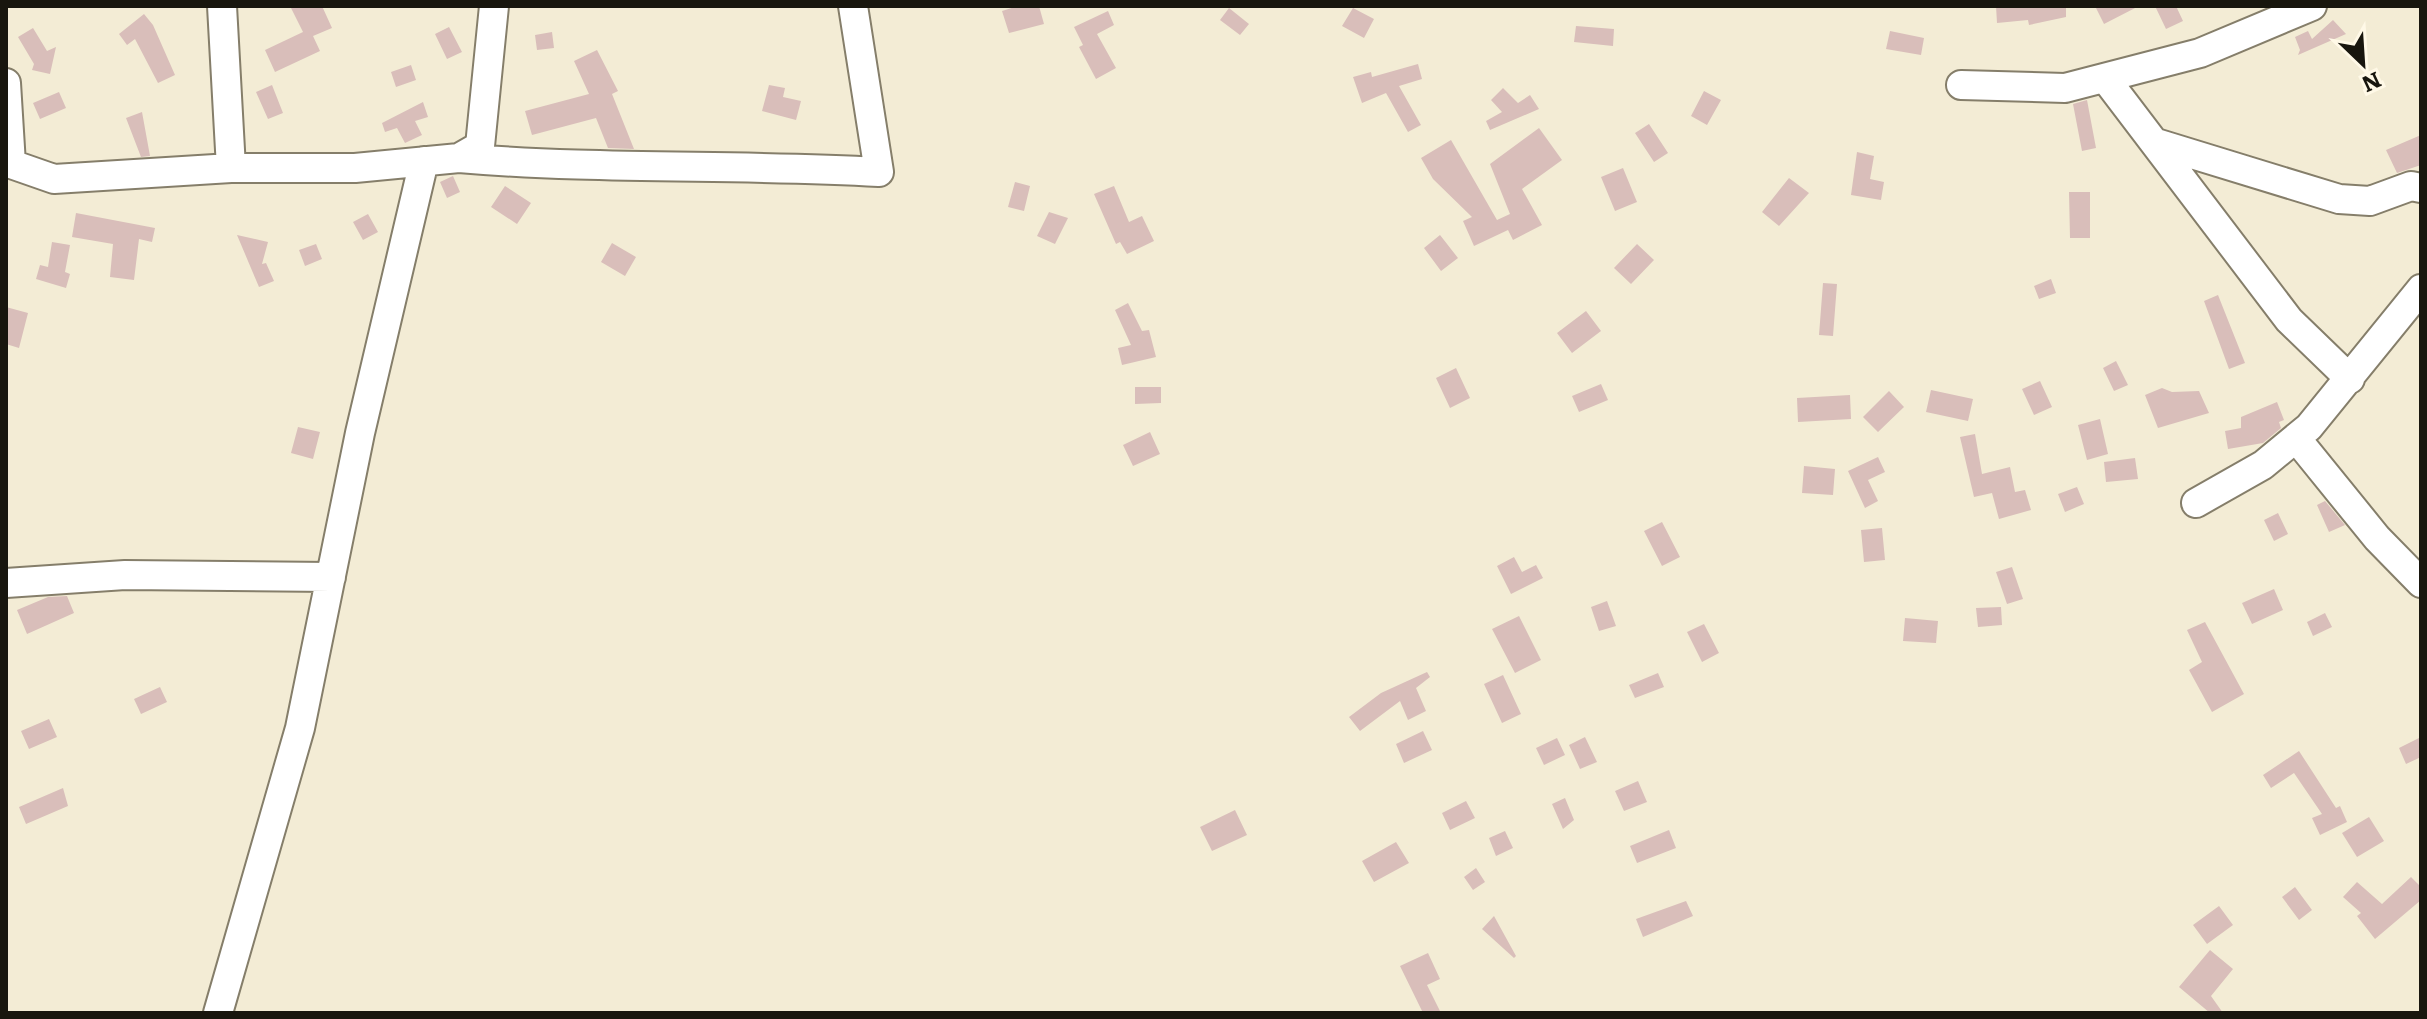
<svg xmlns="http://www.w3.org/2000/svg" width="2427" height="1019" viewBox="0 0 2427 1019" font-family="Literata,serif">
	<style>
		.building { fill: #d9beba }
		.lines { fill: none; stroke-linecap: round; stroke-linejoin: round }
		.minor-casing { stroke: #857e6a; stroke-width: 32 }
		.minor { stroke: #fff; stroke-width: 28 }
	</style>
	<rect width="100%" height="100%" fill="#f3ecd5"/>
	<path class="building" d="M290,6h32l10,22 -19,8 7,15 -45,21 -10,-22 38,-18z
		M1018,6h21l5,18 -35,9 -7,-22z
		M1996,6h70v11l-37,8 -1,-5 -31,3z
		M2095,6h44l-35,18z
		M2155,6h21l7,15 -17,8z
		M1229,8l20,16 -9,11 -20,-15z
		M1353,8l21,11 -10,19 -22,-12z
		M1108,11l6,14 -17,9 19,34 -20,11 -17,-32 4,-2 -9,-18z
		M144,14l9,11 22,50 -17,8 -23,-44 -8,6 -8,-11z
		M2333,20l13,14 -48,21 2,-5 -5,-13 13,-6 4,8z
		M1576,26l38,3 -1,17 -39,-4z
		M449,27l13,25 -15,7 -12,-25z
		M33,28l14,23 9,-4 -6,27 -18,-4 2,-6 -16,-27z
		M1890,31l34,7 -3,17 -35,-6z
		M552,32l2,16 -17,2 -2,-15z
		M597,50l21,41 -6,3 22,55 -26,-1 -12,-30 -64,17 -7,-24 64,-17 -15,-33z
		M1418,64l4,15 -23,7 22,39 -13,7 -22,-39 -24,10 -9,-26 18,-5 1,5z
		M411,65l5,15 -20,7 -5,-15z
		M272,85l11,28 -15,6 -12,-27z
		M769,85l16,3 -2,9 18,4 -5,19 -34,-9z
		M1503,88l15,15 12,-8 9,14 -49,21 -4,-9 16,-9 -11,-12z
		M1704,91l17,9 -14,25 -16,-9z
		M59,92l7,16 -26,11 -7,-16z
		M2087,100l9,48 -14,3 -9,-47z
		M423,102l5,15 -13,4 7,14 -17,8 -8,-15 -12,4 -3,-9z
		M142,112l8,44 -9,1 -15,-39z
		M1649,124l19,29 -14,9 -19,-29z
		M1539,128l23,32 -40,29 20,36 -29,15 -5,-10 -34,16 -11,-25 9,-4 -39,-38 -12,-21 30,-18 46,80 13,-6 -20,-50z
		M2421,135v30l-24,8 -11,-23z
		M1857,152l17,4 -4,23 14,3 -3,18 -30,-5z
		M1623,168l14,34 -22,9 -14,-34z
		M453,176l7,16 -13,6 -7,-16z
		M1789,178l20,15 -30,33 -17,-14z
		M1015,182l15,4 -6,25 -16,-4z
		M505,186l26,17 -14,21 -26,-17z
		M1114,186l15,36 13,-6 12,25 -27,13 -7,-12 -4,2 -22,-50z
		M2069,192h21v46h-20z
		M1049,212l19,6 -13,26 -18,-8z
		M76,213l79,15 -3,14 -13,-3 -5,41 -24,-3 3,-33 -41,-7z
		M368,214l10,18 -15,8 -10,-18z
		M237,235l31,7 -6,22 4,-1 8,18 -15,6z
		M1440,235l18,23 -17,13 -17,-23z
		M52,242l18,3 -5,27 5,2 -4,14 -30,-9 4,-14 8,2z
		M612,243l24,14 -11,19 -24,-14z
		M316,244l6,15 -17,7 -6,-16z
		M1637,244l17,16 -23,24 -17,-16z
		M2051,279l5,14 -17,6 -5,-13z
		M1823,283l14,1 -4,52 -14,-1z
		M2218,295l27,68 -16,6 -25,-68z
		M1128,303l14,28 7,-1 7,27 -34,8 -4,-17 13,-3 -16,-35z
		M6,307l22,6 -9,35 -13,-4z
		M1586,311l15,20 -29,22 -15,-20z
		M2116,361l12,24 -14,6 -11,-23z
		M1456,368l14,30 -20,10 -14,-30z
		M2040,381l12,26 -18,8 -12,-26z
		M1601,384l7,16 -29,12 -7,-16z
		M1135,387h26v16l-26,1z
		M2162,388l10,4 27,-1 10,22 -51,15 -13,-33z
		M1931,390l42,9 -5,22 -42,-9z
		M1889,391l15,16 -26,25 -15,-15z
		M1850,395l1,24 -53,3 -1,-24z
		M2277,402l7,18 -5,2 2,6 -18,15 -35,6 -3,-18 16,-3v-11z
		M2100,419l8,35 -21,6 -9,-35z
		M298,427l22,5 -7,27 -22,-6z
		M1150,432l10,22 -27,12 -10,-21z
		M1975,434l7,40 28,-7 5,25 10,-2 6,20 -32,9 -7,-26 -18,4 -14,-60z
		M1878,457l7,15 -17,8 10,21 -13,7 -17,-37z
		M2135,458l3,21 -32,3 -2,-20z
		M1804,466l31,3 -2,26 -31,-2z
		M2077,487l7,17 -19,8 -7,-18z
		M2325,501l20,24 -16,7 -12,-27z
		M2278,513l10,21 -14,7 -10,-21z
		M1662,522l18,35 -18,9 -18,-35z
		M1882,528l3,32 -21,2 -3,-32z
		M1514,557l8,15 14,-7 7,13 -32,16 -14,-28z
		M2012,567l11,32 -16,5 -11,-32z
		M2274,589l9,21 -31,14 -10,-21z
		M67,596l7,17 -47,21 -10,-24 31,-13z
		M1607,601l9,25 -17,5 -8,-24z
		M2001,607l1,18 -24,2 -2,-19z
		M2325,613l7,14 -19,9 -6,-14z
		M1519,616l22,44 -26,13 -23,-44z
		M1905,618l33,3 -2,22 -33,-2z
		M2205,622l39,72 -32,18 -23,-42 13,-8 -15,-32z
		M1704,624l15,29 -17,9 -15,-30z
		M1427,672l3,5 -14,11 10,23 -18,9 -8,-19 -40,30 -11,-14 32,-24z
		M1658,673l6,14 -29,11 -6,-13z
		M1503,675l18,39 -19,9 -18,-39z
		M160,687l7,15 -26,12 -7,-15z
		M49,719l8,18 -28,12 -8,-18z
		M1423,731l9,19 -28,13 -8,-19z
		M1585,737l12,25 -17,7 -11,-24z
		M2421,737v20l-15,7 -7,-16z
		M1557,738l8,17 -21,10 -8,-17z
		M2299,751l37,57 4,-2 7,16 -27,13 -8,-17 10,-4 -28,-41 -23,15 -8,-13z
		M1638,781l9,21 -23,9 -9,-20z
		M63,788l5,18 -42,18 -7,-17z
		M1565,798l9,22 -11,9 -11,-25z
		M1466,801l9,17 -25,12 -8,-17z
		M1235,810l12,25 -35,16 -12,-24z
		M2369,817l15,24 -27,16 -15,-24z
		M1669,830l7,18 -39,15 -7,-17z
		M1505,831l8,17 -17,8 -7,-18z
		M1396,842l13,21 -35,19 -12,-21z
		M1476,868l9,14 -12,8 -9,-13z
		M2411,877l10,10v13l-46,39 -18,-23 4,-3 -18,-16 14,-15 25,22z
		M2295,887l17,23 -13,10 -17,-23z
		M1686,901l7,15 -50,21 -7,-18z
		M2219,906l14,19 -26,19 -14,-19z
		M1494,916l22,40 -2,2 -32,-29z
		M2210,950l23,19 -22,27 12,17h-13l-31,-26z
		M1428,953l12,26 -13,6 14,28h-18l-23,-47z"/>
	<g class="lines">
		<g class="minor-casing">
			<path id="minor" d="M2105,78l184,242 61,59
				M6,83l5,81 43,15 177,-11 -9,-162
				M1961,85l104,3 135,-35 112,-47
				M2156,143l183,56 31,2 41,-15 10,2
				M459,158c140,12 280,6 420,14l-26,-166
				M231,168h124l104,-10 21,-12 14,-140
				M2296,438l81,100 44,45
				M2196,503l67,-38 46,-38 112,-138
				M6,583l119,-8 206,2
				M218,1013l82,-285 60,-295 64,-272"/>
		</g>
		<use href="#minor" class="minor"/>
	</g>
	<rect width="2427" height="1019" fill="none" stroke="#18160e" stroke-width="16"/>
	<g transform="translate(2363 64) rotate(155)" stroke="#fff9e7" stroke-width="6" paint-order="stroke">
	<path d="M0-6L14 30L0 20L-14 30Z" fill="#18160e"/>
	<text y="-12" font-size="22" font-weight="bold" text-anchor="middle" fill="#18160e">N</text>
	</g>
</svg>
